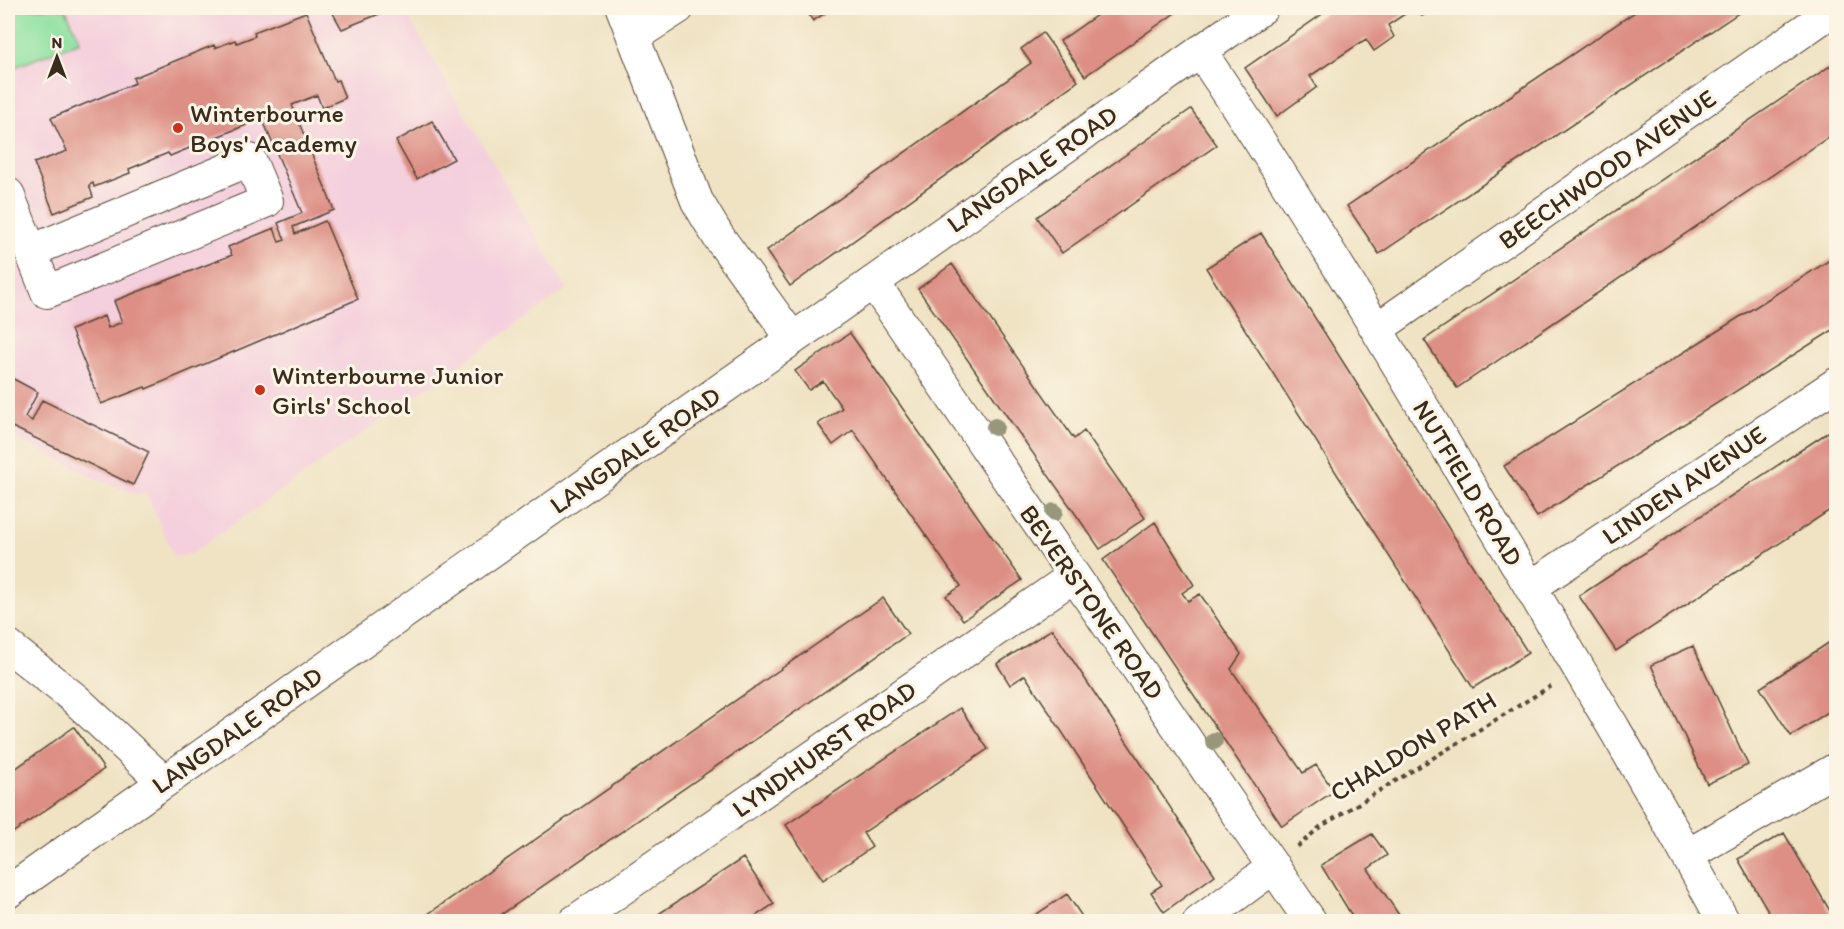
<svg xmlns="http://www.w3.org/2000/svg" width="1844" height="929" viewBox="0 0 1844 929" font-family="Itim,sans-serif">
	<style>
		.built { fill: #f4cfdd }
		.green { fill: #8fe1a1; stroke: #658660; stroke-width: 1.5 }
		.building { fill: #dd8f85 }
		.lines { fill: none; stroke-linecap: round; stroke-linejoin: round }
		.minor-casing { stroke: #564637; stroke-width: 34 }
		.path { stroke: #564637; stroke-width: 4; stroke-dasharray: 4.5 4.5; stroke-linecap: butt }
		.minor { stroke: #fff; stroke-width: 32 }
		.tree { fill: #98977b }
		.poi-dot { fill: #c8321e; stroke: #fcf5e5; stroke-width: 2 }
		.labels { text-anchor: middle; stroke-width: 6; stroke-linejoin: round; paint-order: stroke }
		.poi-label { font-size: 26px; fill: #3b2a1e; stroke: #fcf5e5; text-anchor: start }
		.street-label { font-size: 26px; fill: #3b2a1e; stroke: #fcf5e5 }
	</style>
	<rect width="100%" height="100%" fill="#fcf5e5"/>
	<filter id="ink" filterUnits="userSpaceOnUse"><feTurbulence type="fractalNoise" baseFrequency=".0167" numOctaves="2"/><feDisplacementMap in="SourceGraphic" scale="12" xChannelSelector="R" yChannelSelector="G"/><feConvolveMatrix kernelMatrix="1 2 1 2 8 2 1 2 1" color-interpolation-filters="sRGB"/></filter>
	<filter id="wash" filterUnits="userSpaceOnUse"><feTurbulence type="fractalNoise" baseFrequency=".008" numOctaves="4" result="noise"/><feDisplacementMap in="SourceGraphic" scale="24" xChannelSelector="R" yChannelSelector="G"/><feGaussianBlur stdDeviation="1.35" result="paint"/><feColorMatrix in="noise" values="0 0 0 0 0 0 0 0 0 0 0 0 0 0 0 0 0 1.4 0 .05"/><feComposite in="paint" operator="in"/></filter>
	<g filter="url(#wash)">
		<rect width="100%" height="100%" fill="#f0e3c4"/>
		<path class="built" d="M8,8h395l164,281 -376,265 -17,3 -28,-65 -7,3 -40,-15 -91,-46z"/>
		<path class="green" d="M13,8h52l15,33 -72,29v-60z"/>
		<g id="blocks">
			<path class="building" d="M330,8h64l-52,21z
				M804,8h29l-20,13z
				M1107,8h75l-97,68 -25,-35z
				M1331,8h104l-13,8 -8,-8 -26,17 6,12 -20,14 -8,-12 -56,37 7,11 -40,29 -32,-48z
				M1641,8h105l-367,246 -32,-48z
				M306,12l29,69 3,-1 7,18 -23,10 -5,-13 -25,10 42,105 -41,17 2,7 30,-13 33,78 -212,90 -1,-2 -44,17 -30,-74 33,-14 4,12 14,-6 -8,-21 118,-46 -4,-8 46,-19 5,14 6,-2 -7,-17 24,-10 -38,-90 1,-10 -21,8 2,4 -76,31 -2,-3 -39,16 1,4 -36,14 -1,-4 -4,2 4,12 -39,16 -20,-50 33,-12 -16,-33 84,-35 -2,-5 81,-33 1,3 20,-8 2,3 18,-7 -1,-4z
				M1043,33l35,48 -288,205 -24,-35 265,-188 -10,-14z
				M1836,62v70l-379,256 -33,-48z
				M1191,109l26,36 -155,108 -25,-36z
				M432,121l22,38 -37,20 -21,-38z
				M1261,233l267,420 -55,35 -267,-420z
				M1836,256v72l-299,189 -33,-51z
				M952,264l122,175 10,-8 61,87 -45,31 -182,-260z
				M850,333l172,247 -59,40 -17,-24 15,-10 -108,-156 -20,15 -15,-21 24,-16 -19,-27 -14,9 -14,-19z
				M8,376l30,16 -13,25 7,4 10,-21 107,52 -16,33 -125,-60z
				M1836,427v79l-220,145 -37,-55z
				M1155,522l39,63 -12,8 6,8 12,-7 41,60 -10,15 72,104 13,-8 18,26 -52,35 -179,-266z
				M883,598l25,36 -416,287h-74z
				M1052,629l163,246 -51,37 -13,-20 11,-7 -137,-210 -15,10 -13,-21z
				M1836,638v69l-45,29 -31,-48z
				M1693,646l55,119 -41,19 -56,-119z
				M960,708l28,41 -125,84 9,14 -49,33 -37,-55z
				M74,727l30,42 -96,67v-62z
				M1784,833l52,88h-62l-36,-62z
				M1372,834l15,21 -19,14 35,52h-48l-34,-56z
				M743,858l31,46 -26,17h-100z
				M1067,894l18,27h-59z"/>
		</g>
	</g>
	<g filter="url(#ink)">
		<use href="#blocks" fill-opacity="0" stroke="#564637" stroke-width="1.5"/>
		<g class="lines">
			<g class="minor-casing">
				<path id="minor" d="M622,8l75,193 21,35 74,102
					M633,37l45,-29
					M1200,51c95,140 181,285 267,430 87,146 175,291 257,441
					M8,194l39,98 220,-91 -17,-41 -219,91
					M873,282l438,640
					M1377,329l459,-321
					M1531,587l305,-203
					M8,646l66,52 90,84
					M1688,855l148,-86
					M8,892l1254,-884
					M574,922l500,-346
					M1199,922l75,-55"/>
			</g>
			<path class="path" d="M1297,847l23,-20 231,-141"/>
			<use href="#minor" class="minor"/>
		</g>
		<g class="tree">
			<circle cx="995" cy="427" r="9"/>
			<circle cx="1054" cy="512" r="9"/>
			<circle cx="1214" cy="741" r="9"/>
		</g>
	</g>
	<g class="poi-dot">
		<circle cx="178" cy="128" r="6"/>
		<circle cx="260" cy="390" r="6"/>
	</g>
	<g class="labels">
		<g class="poi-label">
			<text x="190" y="122">Winterbourne<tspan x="190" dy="30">Boys' Academy</tspan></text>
			<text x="272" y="384">Winterbourne Junior<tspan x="272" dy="30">Girls' School</tspan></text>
		</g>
		<g class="street-label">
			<text transform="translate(1032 169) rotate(-35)" y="9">LANGDALE ROAD</text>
			<text transform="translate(1607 169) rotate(-35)" y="9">BEECHWOOD AVENUE</text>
			<text transform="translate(635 450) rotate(-35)" y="9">LANGDALE ROAD</text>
			<text transform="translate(1468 483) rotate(59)" y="9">NUTFIELD ROAD</text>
			<text transform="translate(1684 485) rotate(-34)" y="9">LINDEN AVENUE</text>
			<text transform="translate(1092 602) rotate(55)" y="9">BEVERSTONE ROAD</text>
			<text transform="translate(237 730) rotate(-35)" y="9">LANGDALE ROAD</text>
			<text transform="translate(1413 746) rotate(-31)" y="9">CHALDON PATH</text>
			<text transform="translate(824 749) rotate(-35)" y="9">LYNDHURST ROAD</text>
		</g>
	</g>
	<rect width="1844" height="929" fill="none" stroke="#fcf5e5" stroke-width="30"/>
	<g transform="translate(57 57)" stroke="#fcf5e5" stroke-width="4.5" paint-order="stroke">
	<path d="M0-4.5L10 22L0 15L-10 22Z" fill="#3b2a1e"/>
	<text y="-9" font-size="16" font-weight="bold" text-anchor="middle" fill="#3b2a1e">N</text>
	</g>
</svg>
